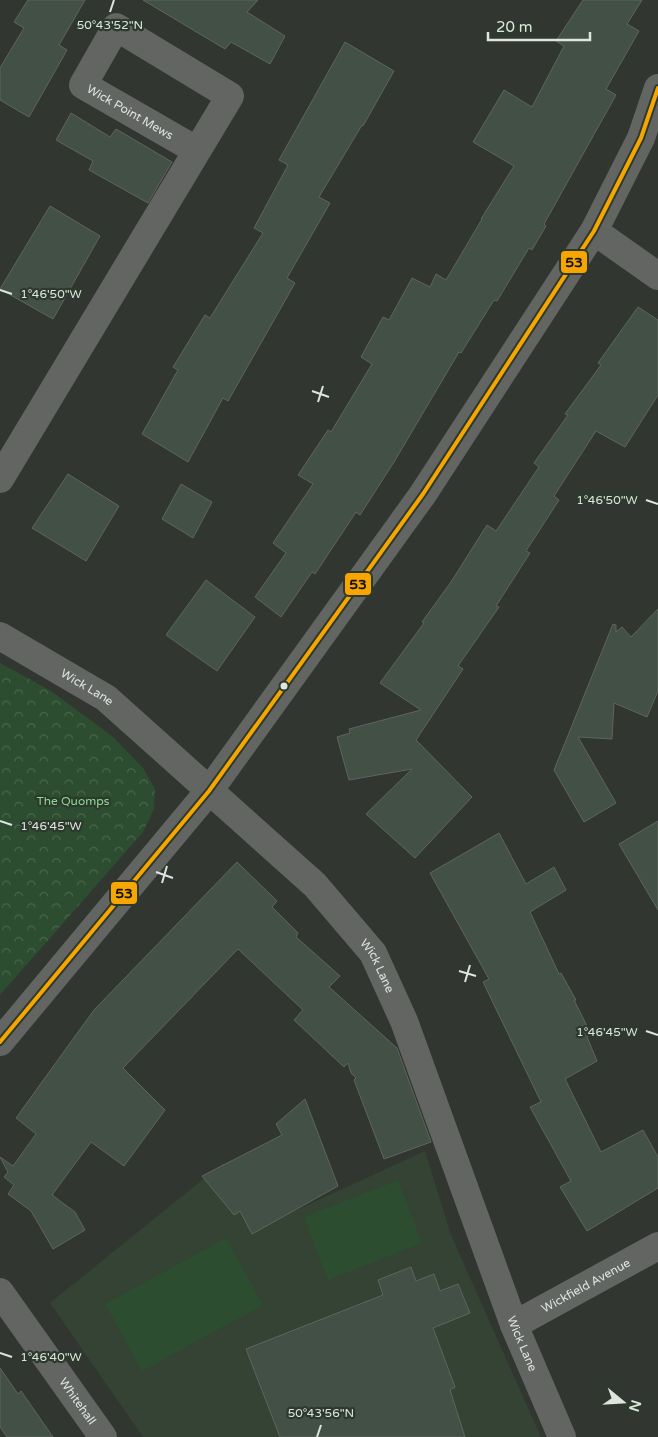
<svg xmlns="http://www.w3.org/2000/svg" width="658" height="1437" viewBox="0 0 658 1437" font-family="'Varela Round',sans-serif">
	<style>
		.built { fill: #344334 }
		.grass { fill: #2c4d2f }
		.park { fill: url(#park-crowns) }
		.building { fill: #435045; stroke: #606460 }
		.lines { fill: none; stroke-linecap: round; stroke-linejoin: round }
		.minor { stroke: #626562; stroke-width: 28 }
		.bus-1-casing { stroke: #2e392e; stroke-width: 8 }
		.bus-1 { stroke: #f7a600; stroke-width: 4 }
		.ticks { fill: none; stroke: #dde5de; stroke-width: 2 }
		.bus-dot { fill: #dde5de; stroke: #2e392e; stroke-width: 2 }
		.labels { text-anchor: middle; stroke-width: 4.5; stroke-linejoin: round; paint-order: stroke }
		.street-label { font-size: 12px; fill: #dde5de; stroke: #2e392e }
		.park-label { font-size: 12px; fill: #87db8f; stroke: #2e392e }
		.ticks-label { font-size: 12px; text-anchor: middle; fill: #dde5de; stroke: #2e392e; stroke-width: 4.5; stroke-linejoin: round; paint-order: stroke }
		.line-badge { stroke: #2e392e; stroke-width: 2 }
		.pale-badge-label { font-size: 14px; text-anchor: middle; font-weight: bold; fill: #111 }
	</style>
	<defs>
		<pattern id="park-crowns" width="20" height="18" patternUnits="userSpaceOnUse" patternTransform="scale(1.25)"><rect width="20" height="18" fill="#2c4d2f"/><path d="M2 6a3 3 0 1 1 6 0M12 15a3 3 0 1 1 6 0" fill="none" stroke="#4a664d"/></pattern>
	</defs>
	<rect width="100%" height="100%" fill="#313631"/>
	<path class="built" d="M425,1151l26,84 90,202h-398l-93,-134 173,-140 39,63z"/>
	<path class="grass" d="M398,1180l24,63 -94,37 -24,-63z
		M226,1238l37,67 -121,66 -37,-67z"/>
	<path class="park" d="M0,663l51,28 61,45 31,32 12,21 -1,20 -11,23 -143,163z"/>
	<path class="building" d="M28,0h57l-26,45 8,5 -38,67 -29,-17v-32l24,-40 -10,-6z
		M143,0h115l-11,12 38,24 -15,28 -39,-22 -6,7z
		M583,0h59l-15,24 12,7 -33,58 10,6 -72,129 2,2 -14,24 -3,-2 -32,53 -3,-1 -33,53 -2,-1 -65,110 -34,53 -4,-3 -41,62 -3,-2 -31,45 -26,-20 31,-44 -13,-10 40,-59 -15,-9 30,-45 3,2 41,-68 -11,-7 22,-40 6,3 23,-42 18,9 6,-13 10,6 36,-61h-1l33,-53 -41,-24 31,-52 28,17 32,-61 -8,-5z
		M345,42l49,29 -31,55 -1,-1 -43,72 11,6 -43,75 8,5 -67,118 -5,-3 -35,64 -46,-28 36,-64 -5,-3 32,-52 5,3 53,-85 -9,-5 34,-63 -9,-5z
		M71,113l39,24 6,-8 56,33 -24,41 -59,-33 4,-9 -37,-21z
		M50,206l50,30 -47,83 -53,-30z
		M638,307l20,13v75l-33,52 -29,-16 -42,65 5,4 -33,51 4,2 -34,53 3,1 -41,59 5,3 -47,71 56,57 -57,61 -49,-44 46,-45 -63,11 -12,-43 13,-4 -1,-4 72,-19 -41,-27 44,-60 -2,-1 29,-40 36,-57 9,6 43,-64 -5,-4 34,-48 -3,-1 36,-49 -3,-2z
		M68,474l51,32 -33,55 -54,-33z
		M181,484l31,18 -19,36 -31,-19z
		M206,580l49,37 -38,54 -51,-36z
		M658,609v82l-11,26 -33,-14 -2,36 -34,-2 38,66 -32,19 -30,-52 59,-146 3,1v7l6,-5 9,10z
		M658,821v89l-39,-66z
		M499,833l27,51 28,-17 12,23 -36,22 29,62 2,-1 15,27h-2l17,34 -4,3 10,24 -32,18 36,73 42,-22 15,27v31l-71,43 -27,-44 11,-6 -41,-74 11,-5 -58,-120 6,-3 -59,-106z
		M237,862l40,39 -5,6 26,26 -2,4 44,39 -11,11 68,61 34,94 -47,17 -30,-79 2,-2 -5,-5 -3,-10 -4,4 -50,-47 9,-10 -65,-61 -115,119 42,42 -41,56 -33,-24 -39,53 23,17 10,18 -32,19 -22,-38 -23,-17 6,-9 -10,-8 4,-5 -8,-15 13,9 23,-32 -20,-16 78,-108z
		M305,1099l33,87 -86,48 -12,-23 -6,4 -32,-39 80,-41 -6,-11z
		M411,1267l5,14 18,-7 6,17 18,-7 12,29 -37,15 22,59 -5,3 15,47h-185l-34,-88 137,-54 -5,-15z
		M0,1368l18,26 3,-3 32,46h-46l-7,-10z"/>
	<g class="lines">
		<g class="minor">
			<path d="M594,231l64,45"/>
			<path id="s1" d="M0,479l230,-383 -114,-69 -33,58 113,65"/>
			<path id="s2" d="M0,636l106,62 209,187 58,68 31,68 110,304 48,112"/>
			<path d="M0,1042l209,-251 214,-297 171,-263 47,-93 17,-50"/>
			<path id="s3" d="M0,1292l103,145"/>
			<path id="s4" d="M514,1325l144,-79"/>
		</g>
		<g class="bus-1-casing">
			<path id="bus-1" d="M0,1042l209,-251 214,-297 171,-263 47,-93 17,-50"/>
		</g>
		<use href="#bus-1" class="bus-1"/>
	</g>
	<path class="ticks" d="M110,12l4,-12M0,290l12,4M312,391l17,6M318,402l5,-16M646,500l12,4M0,821l12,4M156,872l17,6M162,883l5,-17M459,971l17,5M465,982l5,-17M646,1031l12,4M0,1353l12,4M317,1437l4,-12"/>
	<circle class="bus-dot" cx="284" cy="686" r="4.5"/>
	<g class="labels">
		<g class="street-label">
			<text dy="4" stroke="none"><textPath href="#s1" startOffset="701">Wick Point Mews</textPath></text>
			<text dy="4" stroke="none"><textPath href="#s2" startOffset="101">Wick Lane</textPath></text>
			<text dy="4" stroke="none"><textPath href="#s2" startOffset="506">Wick Lane</textPath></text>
			<text dy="4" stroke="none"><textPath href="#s4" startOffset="82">Wickfield Avenue</textPath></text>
			<text dy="4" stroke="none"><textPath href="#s2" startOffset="911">Wick Lane</textPath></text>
			<text dy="4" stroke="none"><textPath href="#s3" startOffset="134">Whitehall</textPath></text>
		</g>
		<g class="park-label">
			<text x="73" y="805">The Quomps</text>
		</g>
	</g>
	<g class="ticks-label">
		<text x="110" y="29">50°43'52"N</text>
		<text x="51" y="298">1°46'50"W</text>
		<text x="607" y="504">1°46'50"W</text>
		<text x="51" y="830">1°46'45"W</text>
		<text x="607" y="1036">1°46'45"W</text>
		<text x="51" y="1361">1°46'40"W</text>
		<text x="321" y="1417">50°43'56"N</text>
	</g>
	<g class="line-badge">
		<rect x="560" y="250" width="28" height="24" rx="5" fill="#f7a600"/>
		<rect x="344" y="572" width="28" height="24" rx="5" fill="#f7a600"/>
		<rect x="110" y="881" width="28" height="24" rx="5" fill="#f7a600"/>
	</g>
	<g class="pale-badge-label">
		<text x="574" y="267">53</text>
		<text x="358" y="589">53</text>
		<text x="124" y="898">53</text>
	</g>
	<g transform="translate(623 1402) rotate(108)" stroke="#2e392e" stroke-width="4" paint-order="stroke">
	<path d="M0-4L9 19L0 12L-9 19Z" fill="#dde5de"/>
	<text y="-8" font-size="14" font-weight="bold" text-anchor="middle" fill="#dde5de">N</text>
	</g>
	<path d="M488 32v8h102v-8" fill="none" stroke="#dde5de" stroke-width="2.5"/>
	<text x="496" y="32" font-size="15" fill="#dde5de" stroke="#2e392e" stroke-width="4" paint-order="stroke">20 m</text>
</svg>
